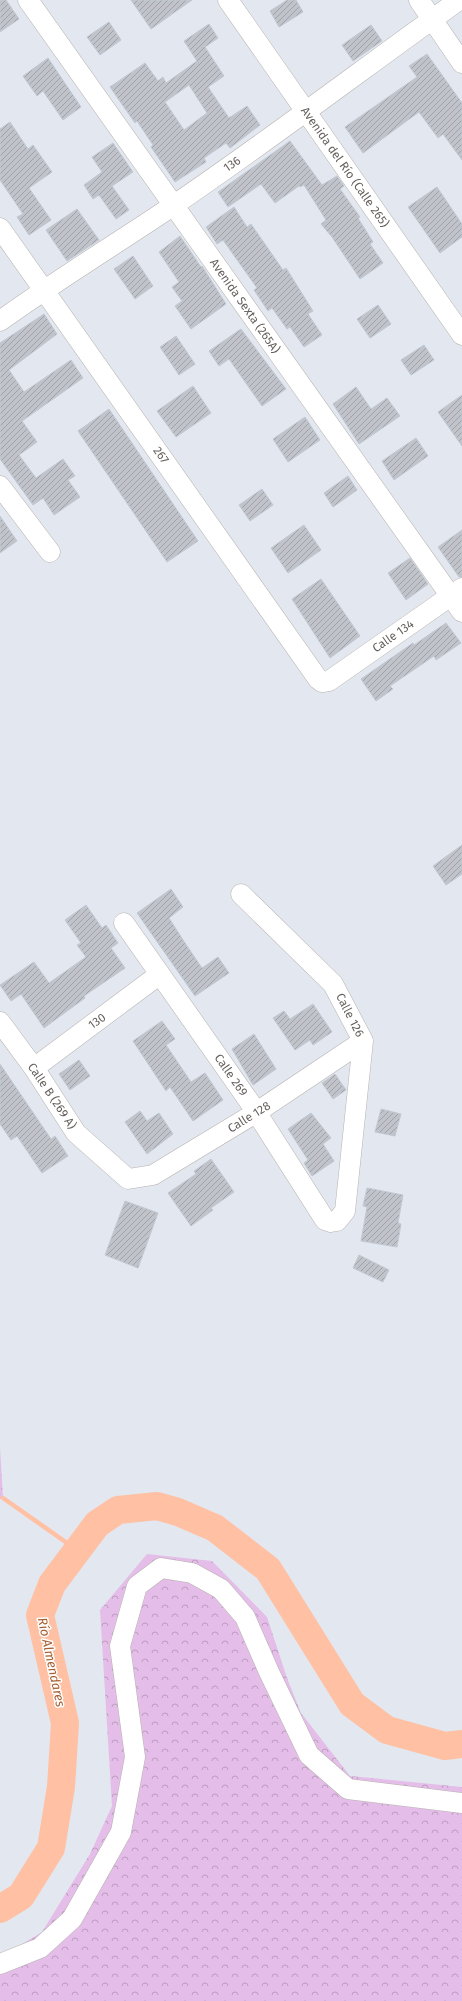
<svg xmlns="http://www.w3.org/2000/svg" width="462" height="2001" viewBox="0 0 462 2001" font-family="'Fira Sans',sans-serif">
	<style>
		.forest { fill: url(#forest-crowns) }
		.wetland { fill: url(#wetland-marsh) }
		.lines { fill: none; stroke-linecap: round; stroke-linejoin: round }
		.stream { stroke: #ffc0a3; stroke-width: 4.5 }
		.river { stroke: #ffc0a3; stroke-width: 28 }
		.building { fill: url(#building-hatch); stroke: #c1c9d4; fill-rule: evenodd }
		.minor-casing { stroke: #b7b3af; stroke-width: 21 }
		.minor { stroke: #fff; stroke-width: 20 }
		.labels { text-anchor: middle; stroke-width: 3; stroke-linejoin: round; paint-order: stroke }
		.street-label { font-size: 12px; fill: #655f5b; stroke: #fff }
		.water-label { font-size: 13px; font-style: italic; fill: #a76033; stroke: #fff }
	</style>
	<defs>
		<pattern id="forest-crowns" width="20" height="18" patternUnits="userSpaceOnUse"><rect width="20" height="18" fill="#e4bde9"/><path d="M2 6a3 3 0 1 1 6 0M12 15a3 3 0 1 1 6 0" fill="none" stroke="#bc9dc0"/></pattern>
		<pattern id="wetland-marsh" width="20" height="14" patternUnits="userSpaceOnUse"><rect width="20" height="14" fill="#e4bde9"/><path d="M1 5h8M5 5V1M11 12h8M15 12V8" fill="none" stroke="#bc9dc0"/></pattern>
		<pattern id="building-hatch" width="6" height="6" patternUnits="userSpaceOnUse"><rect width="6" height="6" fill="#c0c4ca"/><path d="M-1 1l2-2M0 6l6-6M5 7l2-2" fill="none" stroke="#a0a2a7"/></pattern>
	</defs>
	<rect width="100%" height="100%" fill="#e3e7ef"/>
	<path class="forest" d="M147,1554l65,7 55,56 20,61 14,35 49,63 112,11v214h-462v-48l6,1 36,-22 48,-78 22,-48 -12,-196z"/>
	<path class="wetland" d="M0,1448l3,50 -3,1z"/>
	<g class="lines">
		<path class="stream" d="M3,1498l74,52"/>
		<path class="river" d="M0,1909l21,-13 30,-48 10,-61 4,-64 -25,-108 12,-31 45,-60 21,-14 39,-4 21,6 37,16 53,41 84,135 35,26 58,16 17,-2"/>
	</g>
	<path class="building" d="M0,0h6l13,19 -19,13z
		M131,0h61l-41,29z
		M287,0h9l7,12 -24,15 -9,-16z
		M109,22l12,18 -21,15 -13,-18z
		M209,24l9,14 -13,9 19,29 -16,11 21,31 18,-12 13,19 -30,23 -4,-5 -22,15 2,4 -31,20 -24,-35 2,-2 -16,-24 -2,2 -25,-36 35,-24 13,18 5,-4 3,6 31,-22 -13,-20zM189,85l18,28 -23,17 -19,-28z
		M371,25l11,16 -29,20 -11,-16z
		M427,54l35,49v57l-19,-26 -5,4 -19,-26 -56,41 -18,-26 72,-50 -8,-11z
		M48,58l33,49 -18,13 -20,-29 -6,5 -14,-20z
		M10,122l18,27 5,-4 19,27 -23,16 22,32 -22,15 -12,-18 6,-3 -23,-34v-51z
		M290,141l32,44 15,-9 7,10 -4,3 20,28 -2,1 15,24 -3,2 13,19 -23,16 -28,-42 -11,-13 5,-4 -22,-35 -4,2 -1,-1 -24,17 -14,-19 -33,23 -10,-15z
		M113,143l20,29 -21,14 17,24 -13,9 -17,-24 -6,4 -9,-14 18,-13 -10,-15z
		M437,187l25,37v13l-22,16 -32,-46z
		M234,207l13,20 4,-3 32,46 3,-2 27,43 -5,3 14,21 -18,12 -14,-20 -3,2 -15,-21 -4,3 -14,-21 3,-2 -34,-48 -6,4 -11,-17z
		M77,209l22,31 -32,21 -21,-31z
		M180,236l21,31 1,-1 24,38 -35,25 -16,-23 7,-5 -10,-14 7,-5 -20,-30z
		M133,256l20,30 -18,13 -21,-30z
		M378,305l13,19 -21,14 -13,-19z
		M44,314l13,20 -48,36 15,22 47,-32 12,18 -61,43 15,21 -18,13 17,23 27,-19 12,17 -7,4 12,17 -26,18 -11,-17 -10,7 -33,-46v-116z
		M241,329l45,60 -24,17 -33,-47 -10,7 -10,-15z
		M176,336l19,28 -16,11 -19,-28z
		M424,345l10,15 -23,15 -10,-15z
		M193,386l18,27 -35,24 -19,-26z
		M356,387l15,22 16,-11 13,18 -41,28 -26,-40z
		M462,395v51l-24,-34z
		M109,409l89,132 -31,21 -89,-131z
		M305,417l15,23 -32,22 -15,-23z
		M416,438l12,18 -34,24 -12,-19z
		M348,476l9,14 -24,17 -9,-14z
		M262,489l11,16 -23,16 -11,-16z
		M0,516l17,25 -17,12z
		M304,525l17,25 -33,23 -17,-25z
		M462,530v47h-3l-21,-30z
		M410,558l18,26 -22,16 -18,-27z
		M321,579l39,57 -30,22 -38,-59z
		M446,623l15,20 -25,17 -2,-4 -44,30 3,3 -17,12 -15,-22 52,-36 1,2z
		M462,845v29l-16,11 -13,-19z
		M171,889l12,18 -14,11 16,25 17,25 16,-11 11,16 -34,23 -58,-83z
		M86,905l16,23 4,-3 12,18 -7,5 14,20 -41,28 1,2 -41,30 -23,-34 -10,7 -11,-16 34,-23 15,21 37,-26 -9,-12 4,-2 -16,-23z
		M313,1004l19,28 -19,13 -3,-5 -15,10 -22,-32 11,-7 6,8z
		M162,1021l13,18 -9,6 25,37 14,-9 18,27 -30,21 -23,-34 -4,4 -33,-50z
		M254,1034l22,35 -23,16 -21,-36z
		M79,1060l11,16 -20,14 -11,-16z
		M0,1064l51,75 4,-3 13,20 -26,17 -25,-37 -6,4 -11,-16z
		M335,1074l11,16 -13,9 -11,-16z
		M381,1109l20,5 -6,22 -20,-4z
		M140,1111l7,10 12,-8 14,21 -26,20 -22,-32z
		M311,1113l20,25 -8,6 11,17 -22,15 -8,-13 4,-3 -20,-31z
		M211,1159l23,33 -23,16 2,2 -22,16 -23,-33 28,-19 -2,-3z
		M367,1188l36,7 -5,28 3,1 -4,23 -36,-6 6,-34 -4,-1z
		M125,1201l33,12 -20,55 -33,-13z
		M359,1255l30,15 -6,12 -30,-14z"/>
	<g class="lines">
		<g class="minor-casing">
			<path id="minor" d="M28,0l434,612
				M228,0l234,335
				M419,0l43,63
				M0,228l318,451 4,3 7,-1 133,-93
				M0,321c57,-41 116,-77 174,-116 97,-66 190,-137 285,-205
				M0,486l50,66
				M124,923l127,181 74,116 6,2 6,-1 8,-10 18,-170 -30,-57 -92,-90
				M0,1022l34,46 42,65 52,46 25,-4 104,-63 106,-71
				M34,1068l126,-94
				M0,1964l40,-16 32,-29 49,-87 14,-75 -15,-111 17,-60 24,-18 31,5 29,16 24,28 24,55 40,83 39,34 114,14"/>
		</g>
		<use href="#minor" class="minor"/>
	</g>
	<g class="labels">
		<g class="street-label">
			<text transform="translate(232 164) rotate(-35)" y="4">136</text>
			<text transform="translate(345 167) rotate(55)" y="4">Avenida del Río (Calle 265)</text>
			<text transform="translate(245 306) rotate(55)" y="4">Avenida Sexta (265A)</text>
			<text transform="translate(161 455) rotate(55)" y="4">267</text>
			<text transform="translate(393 636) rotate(-35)" y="4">Calle 134</text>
			<text transform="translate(350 1015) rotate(63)" y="4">Calle 126</text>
			<text transform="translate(97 1021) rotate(-36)" y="4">130</text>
			<text transform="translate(231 1075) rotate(55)" y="4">Calle 269</text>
			<text transform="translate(52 1096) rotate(56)" y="4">Calle B (269 A)</text>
			<text transform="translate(249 1117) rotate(-32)" y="4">Calle 128</text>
		</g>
		<g class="water-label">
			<text transform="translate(52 1662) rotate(78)" y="5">Río Almendares</text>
		</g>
	</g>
</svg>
